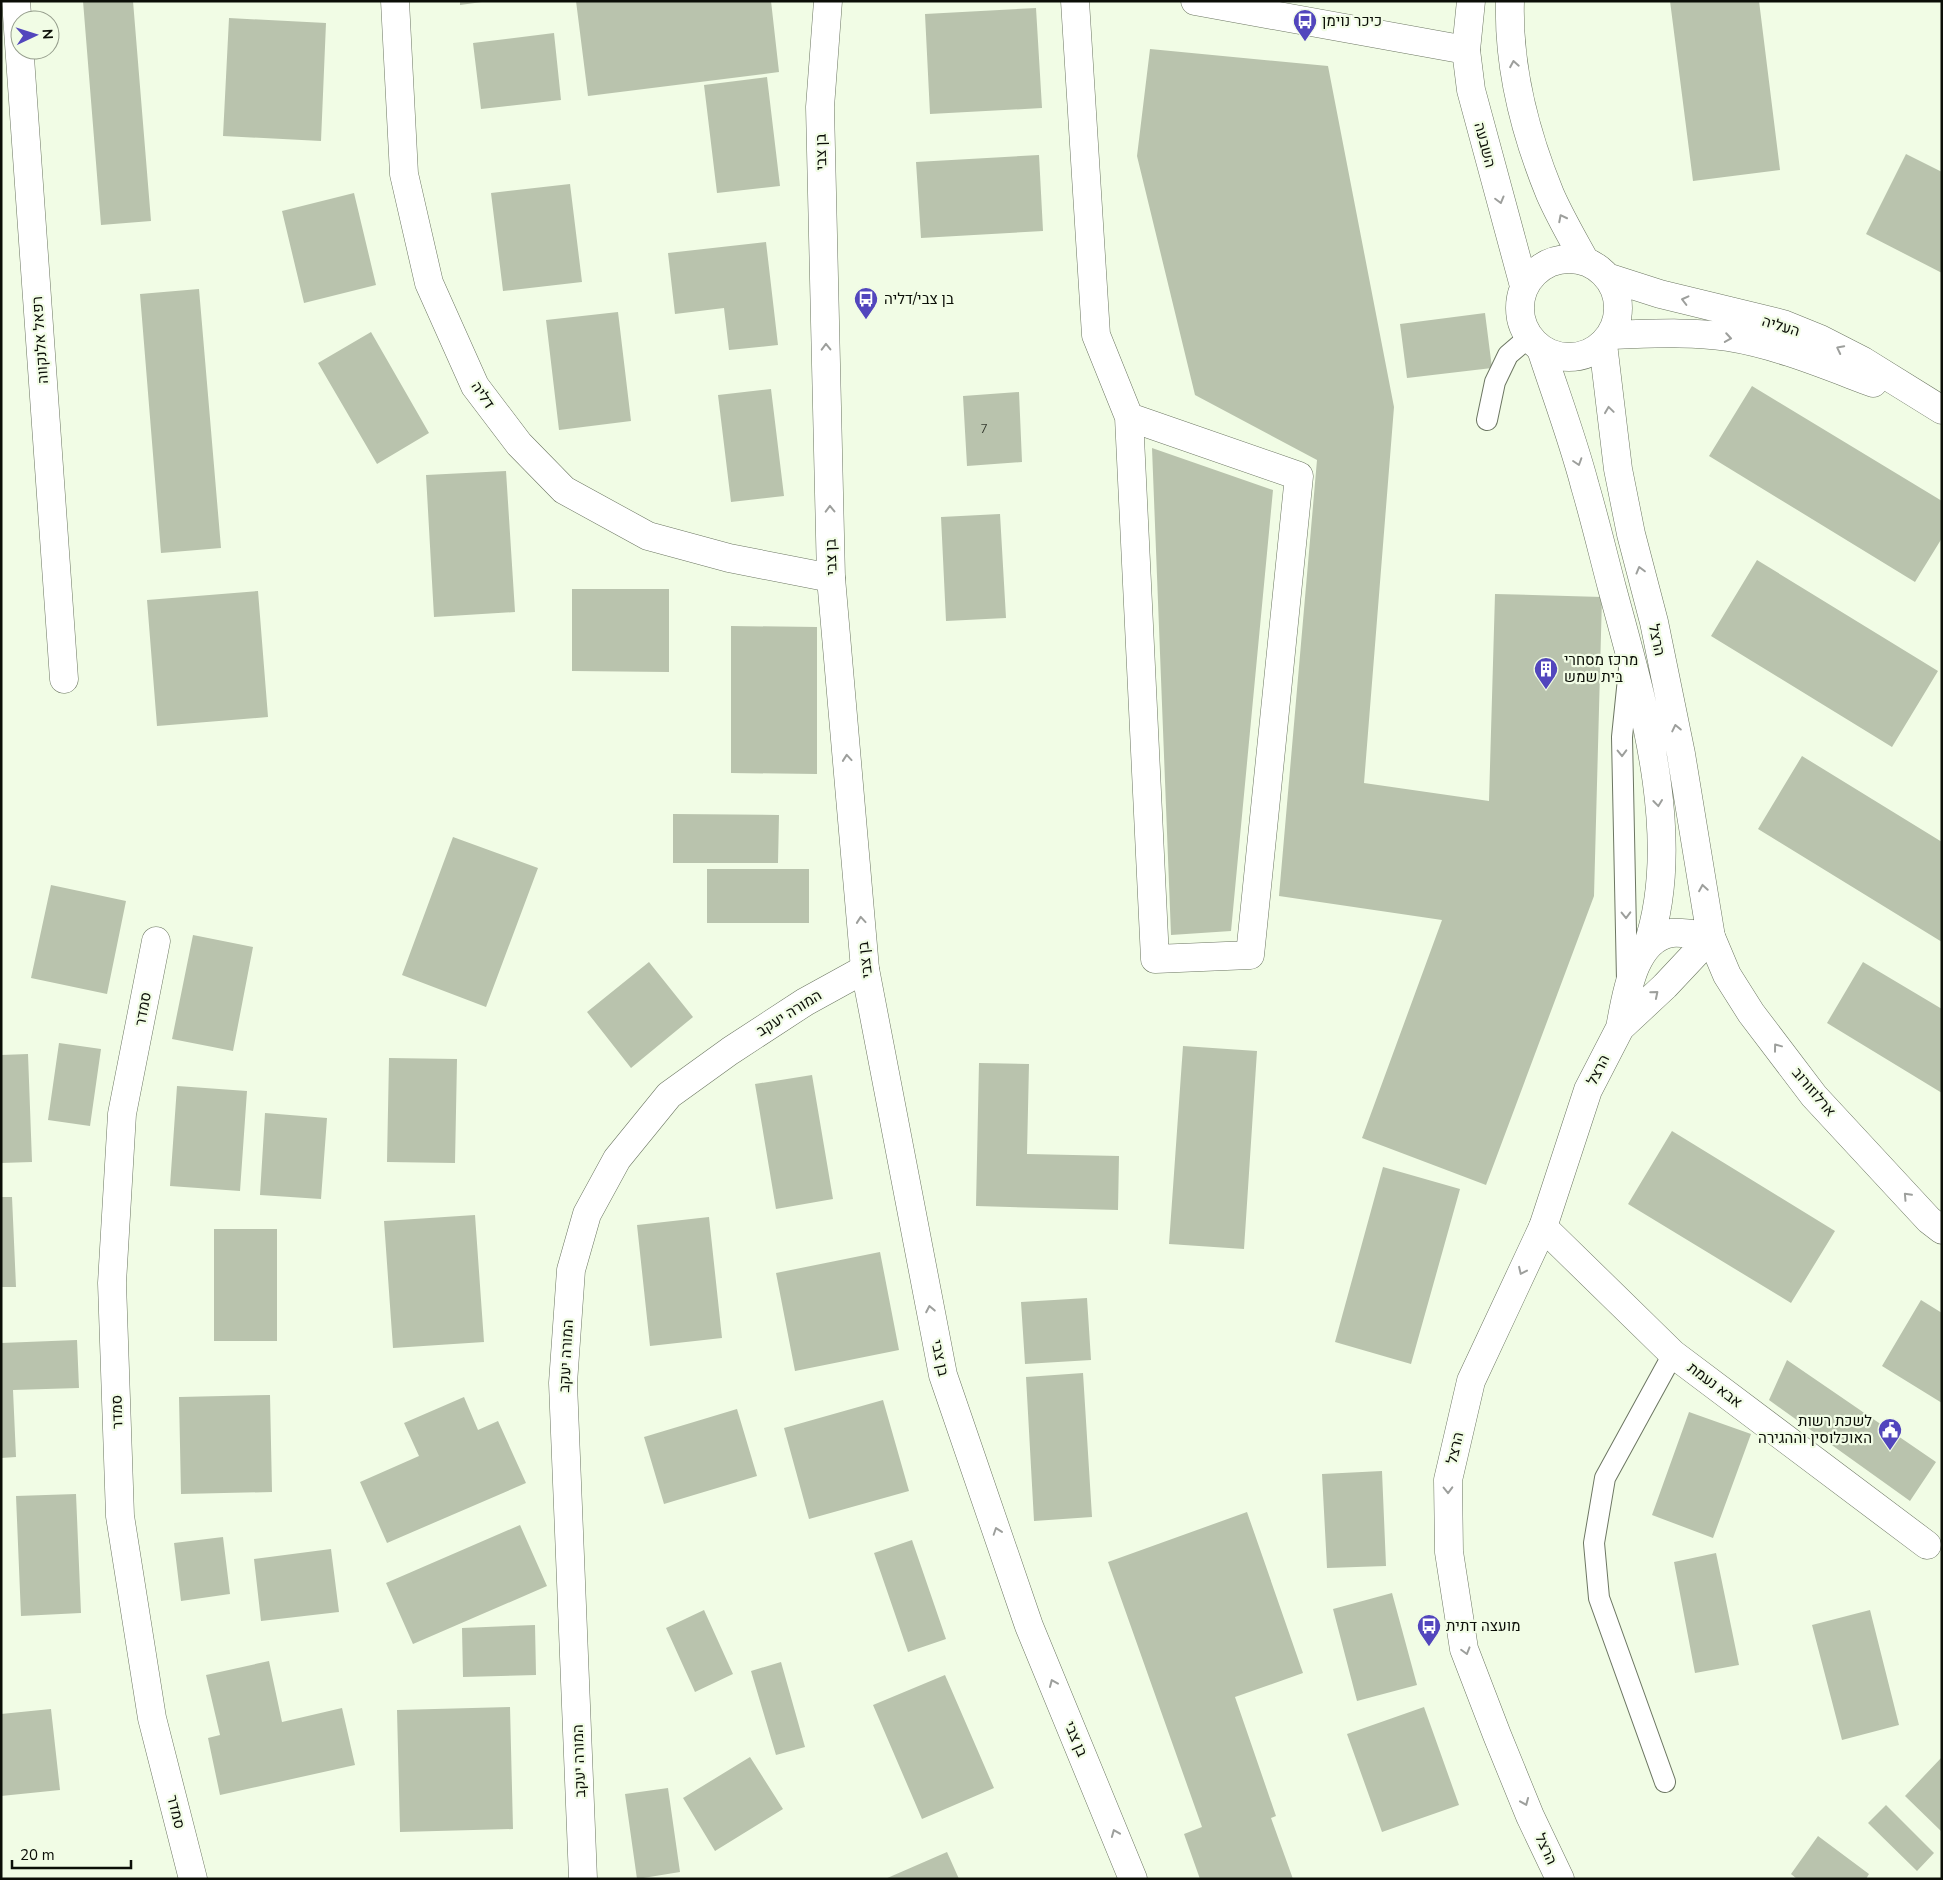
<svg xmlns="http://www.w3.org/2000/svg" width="1943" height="1880" viewBox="0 0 1943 1880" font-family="'Nunito Sans',Heebo,sans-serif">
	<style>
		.building { fill: #b9c3ad }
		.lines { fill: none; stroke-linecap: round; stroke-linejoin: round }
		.service-casing { stroke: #6c7662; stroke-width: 22 }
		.minor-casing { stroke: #6c7662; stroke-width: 29 }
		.tertiary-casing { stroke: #6c7662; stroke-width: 29 }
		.secondary-casing { stroke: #6c7662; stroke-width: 29 }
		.service { stroke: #fff; stroke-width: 20 }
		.minor { stroke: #fff; stroke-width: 28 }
		.tertiary { stroke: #fff; stroke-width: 28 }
		.secondary { stroke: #fff; stroke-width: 28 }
		.oneway { stroke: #9d9f9c }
		.labels { text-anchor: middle; stroke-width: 4.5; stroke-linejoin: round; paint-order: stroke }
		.number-label { font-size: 12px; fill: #363b30 }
		.poi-label { font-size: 15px; fill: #0b0e07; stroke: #f1fce5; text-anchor: start }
		.street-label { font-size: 15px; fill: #0b0e07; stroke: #f1fce5 }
	</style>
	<rect width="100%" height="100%" fill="#f1fce5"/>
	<path class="building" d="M83,1h50l18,220 -50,4z
		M460,1h22v1l-22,3z
		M576,1h195l8,71 -191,24z
		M1670,1h89l21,169 -87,11z
		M1036,8l6,100 -112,6 -5,-100z
		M229,18l97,5 -5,118 -98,-5z
		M554,33l7,67 -80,9 -8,-66z
		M1150,49l178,17 66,341 -30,376 125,18 6,-207 107,3 -8,299 -108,289 -124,-47 80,-218 -163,-24 38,-436 -122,-65 -58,-239z
		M767,77l13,109 -63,7 -13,-108z
		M1906,154l36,18v101l-76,-39z
		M1039,155l4,76 -122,7 -5,-76z
		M570,184l12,98 -79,9 -12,-98z
		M354,193l22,92 -72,18 -22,-92z
		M766,242l12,103 -49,5 -5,-42 -49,6 -7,-61z
		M199,289l22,259 -60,5 -21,-259z
		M618,312l13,109 -72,9 -13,-110z
		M1485,313l7,55 -85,10 -7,-54z
		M371,332l58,101 -52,31 -59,-101z
		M1752,386l190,115v37l-27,44 -206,-126z
		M771,389l13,107 -53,6 -13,-107z
		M1019,392l3,70 -55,4 -4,-70z
		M1152,448l121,42 -42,441 -60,4z
		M506,471l9,141 -81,5 -8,-142z
		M1000,514l6,104 -60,3 -5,-104z
		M1757,560l181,111 -46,76 -181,-111z
		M572,589h97v83l-97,-1z
		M258,591l10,126 -111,9 -10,-126z
		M731,626l86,1v147l-86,-1z
		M1802,756l140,86v100l-184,-113z
		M673,814l106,1 -1,48h-105z
		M453,837l85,31 -52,139 -84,-32z
		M707,869h102v54h-102z
		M51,885l75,16 -19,93 -76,-16z
		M193,935l60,12 -20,104 -61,-12z
		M649,962l44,55 -62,51 -44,-56z
		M1863,962l79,47v84l-115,-70z
		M59,1043l42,6 -11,77 -42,-6z
		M1183,1046l74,5 -13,198 -75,-5z
		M28,1054l4,108 -31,1v-108z
		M389,1058l68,1 -2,104 -68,-1z
		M979,1063l50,1 -2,90 92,2 -1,54 -142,-4z
		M812,1075l21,124 -57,10 -21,-125z
		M177,1086l70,5 -7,100 -70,-5z
		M265,1113l62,5 -6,81 -61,-4z
		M1672,1131l163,100 -44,72 -163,-99z
		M1383,1167l77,22 -49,175 -76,-22z
		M1,1197h11l4,90h-15z
		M475,1215l9,127 -91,6 -9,-127z
		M709,1217l13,121 -72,8 -13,-121z
		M214,1229h63v112h-63z
		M880,1252l19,98 -104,21 -19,-98z
		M1087,1298l4,62 -66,4 -4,-62z
		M1921,1300l21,13v90l-60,-37z
		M77,1340l2,48 -66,2 3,67 -15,1v-115z
		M1787,1360l149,102 -26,39 -141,-101z
		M1083,1373l9,144 -58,4 -8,-144z
		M270,1395l2,97 -91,2 -2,-97z
		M464,1397l14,33 20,-9 28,62 -139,60 -27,-61 59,-26 -15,-33z
		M883,1400l26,91 -100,28 -25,-91z
		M737,1409l20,67 -93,28 -20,-67z
		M1689,1412l62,22 -38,104 -61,-23z
		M1382,1471l4,95 -59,2 -5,-94z
		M76,1494l5,119 -60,3 -5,-120z
		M1247,1512l56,161 -68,24 41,119 -5,2 22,61h-93l-16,-45 18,-7 -94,-265z
		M520,1525l27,61 -134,58 -27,-61z
		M223,1537l7,57 -49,7 -7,-58z
		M912,1540l34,99 -38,13 -34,-99z
		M331,1549l8,63 -78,9 -7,-62z
		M1716,1553l23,112 -44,8 -21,-111z
		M1392,1593l25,92 -60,16 -24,-92z
		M704,1610l29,64 -38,18 -29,-64z
		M1870,1610l29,115 -57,15 -30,-115z
		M535,1625l1,50 -73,2 -1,-49z
		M269,1661l13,61 60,-14 13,57 -135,30 -12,-57 12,-3 -14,-60z
		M781,1662l24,85 -29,8 -25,-84z
		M945,1675l49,113 -72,31 -49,-114z
		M510,1707l3,122 -113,3 -3,-122z
		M1424,1707l35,98 -77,27 -35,-98z
		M51,1709l9,81 -59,6v-82z
		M750,1757l33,52 -68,42 -32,-53z
		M1942,1757v75l-37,-36z
		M668,1788l12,84 -43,7 -12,-85z
		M1886,1805l48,48 -17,18 -49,-48z
		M1818,1836l51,38 -3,5h-69l-6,-5z
		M947,1852l12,27h-74z"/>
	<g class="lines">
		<g class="service-casing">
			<path id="service" d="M1487,420l8,-38 13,-27 21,-18
				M1627,980l-5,-243 7,-68
				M1665,1782l-66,-184 -5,-55 11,-65 68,-124"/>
		</g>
		<g class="minor-casing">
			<path id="minor" d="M16,1l48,678
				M395,1l9,173 25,109 46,103 44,58 45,46 84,46 81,22 102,20
				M1075,1l21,334 33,82 26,542 95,-4 49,-479 -170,-59
				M1711,937l16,38 24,38 63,83 115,124 13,10
				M156,941l-34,173 -10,169 8,233 32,202 41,161
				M1543,1227l130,127 254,191
				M583,1879l-20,-496 8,-113 16,-56 30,-55 52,-64 61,-44 75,-49 60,-33"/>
		</g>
		<g class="tertiary-casing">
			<path id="tertiary" d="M828,1l-8,106 11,471 34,391 78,406 86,251 104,253
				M1195,1l271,49
				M1603,344l15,125 13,65 23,88 27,132 30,183
				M1541,349c15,46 32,91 44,137 10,34 18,68 27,102 29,108 73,250 35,359
				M1620,1028c6,-31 13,-90 52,-95 13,-1 26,2 39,4
				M1560,1879l-30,-63 -33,-81 -33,-86 -15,-97 -1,-72 23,-99 72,-154 45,-137 32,-62 45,-42 46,-49"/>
		</g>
		<g class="secondary-casing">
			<path id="secondary" d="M1471,1l-5,49 5,40 53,196
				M1510,1c-2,65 15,132 40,193 10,23 23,45 35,67
				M1520 308a49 49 0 1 1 98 0a49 49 0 1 1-98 0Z
				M1607,277l53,17 123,30 37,15 43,22 79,49
				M1610,335c38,-1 79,-4 118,2 50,8 97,28 145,46"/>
		</g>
		<use href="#service" class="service"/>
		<use href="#minor" class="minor"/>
		<use href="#tertiary" class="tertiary"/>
		<use href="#secondary" class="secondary"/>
	</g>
	<defs><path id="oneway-chevron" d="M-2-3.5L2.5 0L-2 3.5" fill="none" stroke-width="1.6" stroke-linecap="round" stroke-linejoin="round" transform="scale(1.25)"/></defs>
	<g class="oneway">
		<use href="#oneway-chevron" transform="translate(1514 64) rotate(-100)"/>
		<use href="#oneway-chevron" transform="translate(1500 200) rotate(75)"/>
		<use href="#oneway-chevron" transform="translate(1562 218) rotate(-117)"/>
		<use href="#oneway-chevron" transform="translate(1685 300) rotate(-166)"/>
		<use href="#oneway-chevron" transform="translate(1728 338) rotate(9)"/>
		<use href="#oneway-chevron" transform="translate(826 347) rotate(-91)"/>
		<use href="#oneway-chevron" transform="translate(1840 349) rotate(-153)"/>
		<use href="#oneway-chevron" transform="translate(1609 410) rotate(-98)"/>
		<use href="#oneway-chevron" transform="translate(1578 462) rotate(72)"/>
		<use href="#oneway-chevron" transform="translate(830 509) rotate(-91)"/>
		<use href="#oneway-chevron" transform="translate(1640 570) rotate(-105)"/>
		<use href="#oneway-chevron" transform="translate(1676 728) rotate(-102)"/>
		<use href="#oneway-chevron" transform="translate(1622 753) rotate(89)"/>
		<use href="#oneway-chevron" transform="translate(847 758) rotate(-95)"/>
		<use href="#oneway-chevron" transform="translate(1658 803) rotate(83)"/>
		<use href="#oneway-chevron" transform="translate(1703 888) rotate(-99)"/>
		<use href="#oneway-chevron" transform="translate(1626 915) rotate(89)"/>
		<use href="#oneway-chevron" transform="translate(861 920) rotate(-95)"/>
		<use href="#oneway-chevron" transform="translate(1655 994) rotate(-40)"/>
		<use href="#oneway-chevron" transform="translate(1777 1047) rotate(-127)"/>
		<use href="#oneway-chevron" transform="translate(1907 1196) rotate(-133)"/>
		<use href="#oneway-chevron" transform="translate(1522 1271) rotate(115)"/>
		<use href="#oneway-chevron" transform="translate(930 1309) rotate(-101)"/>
		<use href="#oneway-chevron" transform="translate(1448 1490) rotate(89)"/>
		<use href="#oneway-chevron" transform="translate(997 1531) rotate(-109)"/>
		<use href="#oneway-chevron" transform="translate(1466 1651) rotate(74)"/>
		<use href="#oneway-chevron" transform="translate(1053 1683) rotate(-113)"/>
		<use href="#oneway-chevron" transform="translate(1525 1802) rotate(67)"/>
		<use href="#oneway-chevron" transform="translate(1115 1833) rotate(-112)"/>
	</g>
	<defs>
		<g id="bus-pin" transform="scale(1.25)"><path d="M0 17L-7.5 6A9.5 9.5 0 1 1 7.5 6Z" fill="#5246bd" stroke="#f1fce5"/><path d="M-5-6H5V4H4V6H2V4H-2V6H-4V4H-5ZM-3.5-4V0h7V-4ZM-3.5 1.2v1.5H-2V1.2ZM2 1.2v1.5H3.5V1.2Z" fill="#fff"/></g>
		<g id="building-pin" transform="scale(1.25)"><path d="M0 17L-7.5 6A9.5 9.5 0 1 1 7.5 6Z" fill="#5246bd" stroke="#f1fce5"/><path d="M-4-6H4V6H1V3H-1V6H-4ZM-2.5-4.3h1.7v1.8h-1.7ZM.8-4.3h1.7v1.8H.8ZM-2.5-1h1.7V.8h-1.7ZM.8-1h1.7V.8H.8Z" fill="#fff"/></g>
		<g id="civic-pin" transform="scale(1.25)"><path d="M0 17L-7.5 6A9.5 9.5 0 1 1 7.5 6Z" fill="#5246bd" stroke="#f1fce5"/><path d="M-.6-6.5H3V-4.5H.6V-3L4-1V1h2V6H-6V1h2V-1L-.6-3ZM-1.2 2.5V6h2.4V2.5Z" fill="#fff"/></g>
	</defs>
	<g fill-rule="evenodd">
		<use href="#bus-pin" x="1305" y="21"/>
		<use href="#bus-pin" x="866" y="299"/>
		<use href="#building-pin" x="1546" y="669"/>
		<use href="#civic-pin" x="1890" y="1430"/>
		<use href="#bus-pin" x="1429" y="1626"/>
	</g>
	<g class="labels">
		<g class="number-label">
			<text x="984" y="433">7</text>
		</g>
		<g class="poi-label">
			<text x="1322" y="26">כיכר נוימן</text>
			<text x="884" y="304">בן צבי/דליה</text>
			<text x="1564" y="665">מרכז מסחרי<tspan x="1564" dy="17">בית שמש</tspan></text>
			<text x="1872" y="1426" text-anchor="end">לשכת רשות<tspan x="1872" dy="17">האוכלוסין וההגירה</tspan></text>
			<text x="1446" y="1631">מועצה דתית</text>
		</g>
		<g class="street-label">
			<text transform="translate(1485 145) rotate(75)" y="5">השבעה</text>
			<text transform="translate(821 152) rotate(-91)" y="5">בן צבי</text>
			<text transform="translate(1781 326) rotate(17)" y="5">העליה</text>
			<text transform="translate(40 340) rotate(-94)" y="5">רפאל אלנקווה</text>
			<text transform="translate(483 395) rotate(56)" y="5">דליה</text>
			<text transform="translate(831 557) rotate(-92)" y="5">בן צבי</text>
			<text transform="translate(1657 640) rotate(78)" y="5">הרצל</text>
			<text transform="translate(865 960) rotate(-97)" y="5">בן צבי</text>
			<text transform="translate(143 1009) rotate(-79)" y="5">סמדר</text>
			<text transform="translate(789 1013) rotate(-32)" y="5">המורה יעקב</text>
			<text transform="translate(1598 1070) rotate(-63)" y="5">הרצל</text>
			<text transform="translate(1814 1092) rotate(50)" y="5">ארלוזורוב</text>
			<text transform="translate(566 1356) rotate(-87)" y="5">המורה יעקב</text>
			<text transform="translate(940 1358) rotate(78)" y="5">בן צבי</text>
			<text transform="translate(1715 1385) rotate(37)" y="5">אבא נעמת</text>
			<text transform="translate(117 1412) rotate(-92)" y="5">סמדר</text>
			<text transform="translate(1455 1448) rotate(-77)" y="5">הרצל</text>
			<text transform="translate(1076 1739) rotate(67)" y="5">בן צבי</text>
			<text transform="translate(579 1761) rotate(-92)" y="5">המורה יעקב</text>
			<text transform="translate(176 1812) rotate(76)" y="5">סמדר</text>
			<text transform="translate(1546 1849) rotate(65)" y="5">הרצל</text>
		</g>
	</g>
	<rect width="1943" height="1880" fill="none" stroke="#0b0e07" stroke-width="5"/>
	<g transform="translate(35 35) rotate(86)"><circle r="24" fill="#f1fce5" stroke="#959d8c"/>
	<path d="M0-4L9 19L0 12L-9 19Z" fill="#5246bd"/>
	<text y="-8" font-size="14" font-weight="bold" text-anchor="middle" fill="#0b0e07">N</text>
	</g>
	<path d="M12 1860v8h119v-8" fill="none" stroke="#0b0e07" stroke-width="2.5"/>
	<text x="20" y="1860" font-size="15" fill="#0b0e07" stroke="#f1fce5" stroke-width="4" paint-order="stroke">20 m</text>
</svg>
